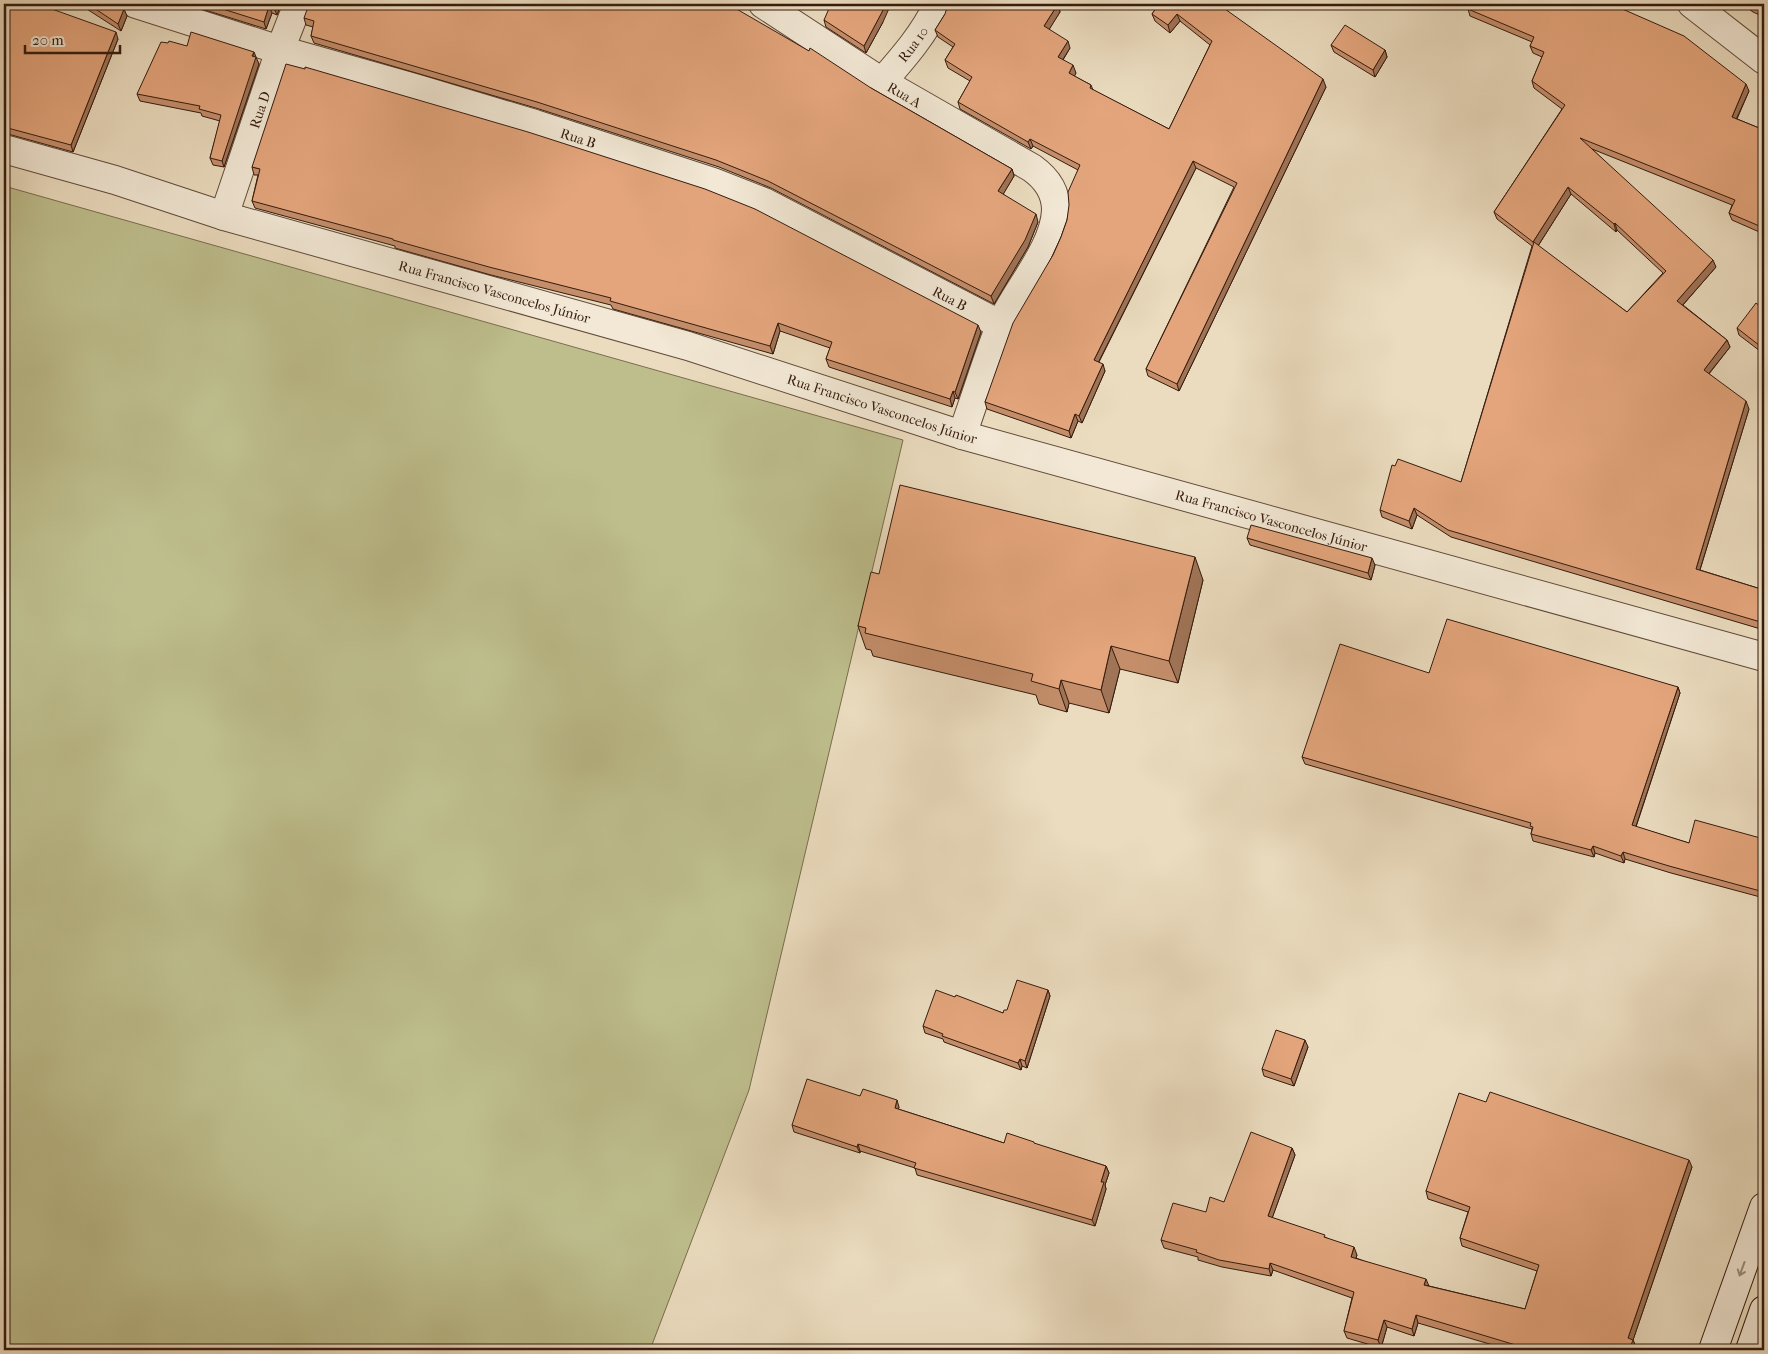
<svg xmlns="http://www.w3.org/2000/svg" width="1768" height="1354" viewBox="0 0 1768 1354" font-family="'IM FELL French Canon',serif">
	<style>
		.green { fill: #bebe8d; stroke: #7a6c4e }
		.lines { fill: none; stroke-linecap: round; stroke-linejoin: round }
		.street-casing { stroke: #624b3a; stroke-width: 30 }
		.secondary-casing { stroke: #351b0e; stroke-width: 30 }
		.street { stroke: #f2e8d5; stroke-width: 28 }
		.secondary { stroke: #f2e8d5; stroke-width: 28 }
		.wall { fill: #c48e6b; stroke: #351b0e; fill-rule: evenodd }
		.shaded-wall { fill: #a07457; stroke: #351b0e }
		.building { fill: #e4a57c; stroke: #351b0e }
		.oneway { stroke: #9d8c7b }
		.labels { text-anchor: middle; stroke-width: 4; stroke-linejoin: round; paint-order: stroke }
		.street-label { font-size: 14px; fill: #351b0e; stroke: #f2e8d5 }
	</style>
	<rect width="100%" height="100%" fill="#ebdcbf"/>
	<filter id="stains"><feTurbulence type="fractalNoise" baseFrequency=".004" numOctaves="4"/><feColorMatrix values="0 0 0 0 .2 0 0 0 0 .09 0 0 0 0 .02 0 0 0 .5 -.17"/></filter>
	<radialGradient id="worn" r=".72"><stop offset=".6" stop-color="#630" stop-opacity="0"/><stop offset="1" stop-color="#630" stop-opacity=".3"/></radialGradient>
	<path class="green" d="M4,186l899,254 -154,650 -99,260h-646z"/>
	<g class="lines">
		<g class="street-casing">
			<g id="street">
				<path id="s1" d="M136,4l144,46 138,39 117,35 178,58 51,20 237,123"/>
				<path id="s2" d="M763,4l119,78 150,86c14,10 24,24 24,42 -1,38 -41,81 -56,116 -14,36 -25,73 -38,109"/>
				<path d="M1692,4l72,56"/>
				<path id="s3" d="M882,82c21,-24 43,-49 56,-78"/>
				<path id="s4" d="M4,149l111,31 109,36 464,130 274,89 802,222"/>
				<path id="s5" d="M224,216l56,-166 18,-46"/>
			</g>
		</g>
		<g class="secondary-casing">
			<path id="secondary" d="M1713,1350l51,-143
				M1750,1350l14,-40"/>
		</g>
		<use href="#street" class="street"/>
		<use href="#secondary" class="secondary"/>
	</g>
	<path class="wall" d="M4,4l114,35 -45,113 -65,-18h-4z
		M79,4h42l6,12 -6,15z
		M190,4h91l-4,11 -5,-2 -6,16 -64,-20z
		M1058,4l2,8 -11,17 21,19 -7,12 13,13 -2,3 17,9 2,5 76,39 41,-84 -30,-24 -10,12 -15,-12 -3,-7 7,-10 167,83 -147,304 -31,-15 -2,-7 88,-182 -38,-19 -97,194 6,9 -23,52 -4,-2 -7,17 -84,-29 -2,-7 76,-165 6,-17 11,-50 -45,-24 -2,3 -71,-40 -2,-7 12,-21 -22,-13 -3,-8 8,-13 -15,-10 -3,-7 10,-16z
		M1459,4h152l138,87 -12,28 27,11v104l-32,-14 -3,-7 3,-8 -140,-56 124,118 -33,38 44,35 3,7 -21,27 40,35 -49,161 64,20v40l-313,-93 -34,-22 -5,14 -30,-12 -2,-7 81,-28 71,-236 -35,-27 -3,-7 68,-103 -28,-21 -2,-7 10,-24 -9,-4 -3,-7 2,-4 -62,-26 -2,-7 1,-2zM1571,194l45,38 1,-2 46,43 -36,39 -89,-66z
		M1742,4h22v13l-11,-5z
		M304,18l567,70 141,81 2,7 -11,18 35,28 -10,25 -34,57 -223,-116 -52,-21 -180,-58 -225,-66 -3,-7 2,-9 -7,-2z
		M824,20l59,2 -17,31 -40,-26z
		M1331,45l54,5 2,7 -12,20 -41,-25z
		M187,46l68,11 4,7 -35,103 -11,-2 -3,-7 10,-37 -18,-5 -1,-3 -61,-12 -3,-7z
		M252,167l729,165 -23,67 -3,-1 -3,9 -123,-40 -3,-8 4,-11 -50,-17 -7,23 -160,-45 -2,-4 -120,-30 -96,-27v-2l-140,-38 -3,-7 6,-26h-4z
		M1764,309v45l-25,-19 -2,-7z
		M1247,538l128,27 -4,15 -121,-35z
		M879,574l324,6 -25,103 -58,-14 -11,44 -40,-10 -2,9 -28,-8 -3,-9 -163,-39 -2,-6 -5,-1 -8,-23z
		M1429,673l249,14 2,6 -44,134 53,16 75,-4v59l-93,-25 -46,-14 -1,4 -29,-10 -1,4 -61,-16 -2,-7 1,-5 -227,-65 -3,-7z
		M1048,990l2,6 -23,72 -5,-2 -1,4 -77,-28 -1,-3 -18,-6 -2,-7 32,-29 48,16z
		M1308,1047l-14,39 -30,-10 -2,-7z
		M860,1096l39,11 -1,2 106,34 31,1 71,22 3,7 -4,12 1,4 -11,37 -178,-51 -2,-7 -55,-17v2l-66,-21 -2,-7z
		M1486,1102l206,65 -59,173 3,7 11,3h-137l-92,-27 -4,13 -27,-9 -6,21 -34,-10 -3,-7 8,-33 -79,-28 -2,6 -49,-9 -24,-7v-3l-34,-9 -3,-8 63,-38 68,-54 3,7 -23,63 53,19 32,18 -1,3 73,28 96,23 12,-38 -75,-25 -2,-8 8,-26 -40,-13 -2,-8z"/>
	<path class="shaded-wall" d="M276,4h5l-4,11 -3,-7z
		M886,4h5l-8,18 -17,31 -2,-7z
		M1058,4l2,8 -13,21 -3,-7z
		M269,6l3,7 -6,16 -2,-7z
		M124,9l3,7 -6,15 -3,-7z
		M1177,14l3,7 -10,12 -2,-8z
		M116,32l2,7 -45,113 -2,-7z
		M1068,41l2,7 -10,16 -2,-7z
		M1385,50l2,7 -12,20 -2,-7z
		M254,52l5,12 -35,103 -2,-6z
		M1073,65l3,8 -4,8 -3,-8z
		M1323,79l3,8 -147,304 -2,-7z
		M1746,84l3,7 -15,33 -2,-7z
		M1030,139l3,7 -2,3 -3,-7z
		M1193,161l3,7 -100,199 -2,-7z
		M1012,169l2,7 -13,22 -3,-7z
		M1568,187l3,7 -35,55 -3,-7z
		M1036,214l2,8 -10,25 -34,57 -3,-8z
		M1615,223l2,7 -1,2 -2,-8z
		M1713,260l3,7 -36,41 -3,-7z
		M778,323l2,8 -7,23 -3,-8z
		M978,325l3,7 -23,67 -3,-7z
		M1727,340l3,7 -24,30 -2,-7z
		M1103,364l2,7 -23,52 -3,-7z
		M953,391l2,7 -3,9 -2,-8z
		M1746,401l3,8 -51,167 -2,-7z
		M1075,414l3,7 -7,17 -2,-7z
		M1414,508l3,7 -5,14 -3,-8z
		M1195,557l8,23 -25,103 -9,-22z
		M1372,558l3,7 -4,15 -3,-7z
		M1111,646l9,23 -11,44 -8,-23z
		M1061,680l8,23 -2,9 -8,-23z
		M1678,687l2,6 -46,139 -2,-7z
		M1593,846l2,7 -1,4 -3,-7z
		M1623,852l2,7 -1,4 -3,-7z
		M1048,990l2,6 -23,72 -2,-7z
		M1305,1040l3,7 -14,39 -3,-7z
		M1020,1059l2,7 -1,4 -3,-7z
		M897,1100l2,7 -2,8 -2,-7z
		M858,1144l2,7v2l-3,-6z
		M1292,1148l3,7 -25,69 -2,-8z
		M1689,1160l3,7 -59,173 3,7 -5,-2 -3,-7z
		M1106,1166l3,7 -4,12 1,4 -11,37 -3,-6 9,-38z
		M1354,1247l3,8 -3,9 -3,-7z
		M1270,1263l3,7 -2,6 -2,-7z
		M1426,1279l3,7 -5,-1z
		M1416,1315l2,8 -4,13 -2,-7z
		M1384,1320l3,7 -6,21 -3,-8z"/>
	<path class="building" d="M4,4h34l78,28 -45,113 -67,-18z
		M88,4h33l3,5 -6,15z
		M207,4h69l-2,4 -5,-2 -5,16z
		M309,4h419l81,47 1,-3 61,40 141,81 -14,22 38,23 -11,26 -34,56 -223,-115 -52,-21 -179,-58 -226,-66 3,-15 -10,-3z
		M831,4h55l-5,10 -17,32 -40,-26z
		M948,4h110l-14,22 24,15 -10,16 15,8 -4,8 22,12 -1,3 79,41 43,-88 -35,-27 -9,11 -16,-11 7,-10h59l105,75 -146,305 -31,-15 91,-186 -44,-22 -99,199 9,4 -24,52 -4,-2 -6,17 -84,-29 28,-79 40,-68 8,-18 6,-17 2,-15 -1,-13 12,-27 -50,-26 -2,3 -70,-40 14,-25 -27,-17 10,-16 -20,-14 10,-16z
		M1470,4h141l73,32 62,48 -14,33 32,13v98l-35,-15 6,-13 -155,-62 133,122 -36,41 50,39 -23,30 42,31 -50,168 68,21v33l-316,-93 -34,-22 -5,13 -29,-11 12,-45 3,1 3,-7 63,23 73,-240 93,70 39,-41 -51,-48 -1,1 -46,-37 -35,55 -39,-30 71,-107 -33,-24 12,-29 -14,-6 4,-9 -66,-28z
		M1750,4h14v6z
		M1345,25l40,25 -12,20 -42,-25z
		M191,32l63,20 -2,4 4,1 -34,104 -12,-3 11,-43 -22,-6 1,-3 -63,-12 24,-52 7,1 1,-2 18,5z
		M286,64l19,5v-2l223,65 177,57 50,20 223,116 -23,67 -2,-1 -3,8 -124,-40 6,-17 -54,-19 -8,23 -160,-45 1,-3 -122,-31 -96,-27v-1l-141,-38 8,-32 -8,-2z
		M1756,303l8,6v40l-27,-21z
		M900,485l295,72 -26,104 -58,-15 -10,44 -40,-10 -2,9 -28,-8 2,-7 -168,-41 1,-5 -8,-2 13,-54 8,2z
		M1251,525l121,33 -4,15 -121,-35z
		M1447,619l231,68 -46,138 57,18 6,-23 69,19v53l-95,-26 -46,-14 -2,4 -28,-10 -2,4 -60,-16 2,-7 -3,-1 1,-3 -229,-66 38,-113 89,29z
		M1017,980l31,10 -23,71 -5,-2 -2,4 -76,-27 1,-2 -20,-8 13,-36 19,7 1,-2 47,18 1,-3h3z
		M1276,1030l29,10 -14,39 -29,-10z
		M807,1079l53,17 3,-7 34,11 -2,8 109,35 3,-10 27,9v1l72,23 -5,16h3l-12,38 -178,-52 2,-5 -58,-19 -1,3 -65,-22z
		M1490,1092l199,68 -61,178 5,2 -2,5 16,5h-119l1,-1 -113,-34 -4,14 -28,-9 -6,20 -34,-9 10,-39 -84,-29 -1,6 -50,-9 -23,-8 1,-2 -36,-10 12,-37 33,9 4,-15 14,5 27,-70 41,16 -24,68 57,19 -1,2 30,10 -3,10 75,22 -2,6 101,24 14,-44 -79,-27 10,-31 -44,-16 33,-98 27,9z
		M612,1345l13,5h-15z"/>
	<defs><path id="oneway-shaft" d="M-6 0H5M1.5-3L5.5 0L1.5 3" fill="none" stroke-width="1.6" stroke-linecap="round" stroke-linejoin="round" transform="scale(1.25)"/></defs>
	<use class="oneway" href="#oneway-shaft" transform="translate(1742 1269) rotate(110)"/>
	<g class="labels">
		<g class="street-label">
			<text dy="5" stroke="none"><textPath href="#s3" startOffset="49">Rua 10</textPath></text>
			<text dy="5" stroke="none"><textPath href="#s2" startOffset="168">Rua A</textPath></text>
			<text dy="5" stroke="none"><textPath href="#s5" startOffset="112">Rua D</textPath></text>
			<text dy="5" stroke="none"><textPath href="#s1" startOffset="462">Rua B</textPath></text>
			<text dy="5" stroke="none"><textPath href="#s4" startOffset="511">Rua Francisco Vasconcelos Júnior</textPath></text>
			<text dy="5" stroke="none"><textPath href="#s1" startOffset="868">Rua B</textPath></text>
			<text dy="5" stroke="none"><textPath href="#s4" startOffset="916">Rua Francisco Vasconcelos Júnior</textPath></text>
			<text dy="5" stroke="none"><textPath href="#s4" startOffset="1321">Rua Francisco Vasconcelos Júnior</textPath></text>
		</g>
	</g>
	<rect width="1768" height="1354" fill="none" stroke="#ebdcbf" stroke-width="20"/>
	<rect x="5" y="5" width="1758" height="1344" fill="none" stroke="#351b0e" stroke-width="2.5"/>
	<rect x="10" y="10" width="1748" height="1334" fill="none" stroke="#351b0e"/>
	<path d="M25 45v8h95v-8" fill="none" stroke="#351b0e" stroke-width="2.5"/>
	<text x="32" y="45" font-size="15" fill="#351b0e" stroke="#f2e8d5" stroke-width="4" paint-order="stroke">20 m</text>
	<rect width="100%" height="100%" filter="url(#stains)"/>
	<rect width="100%" height="100%" fill="url(#worn)"/>
</svg>
